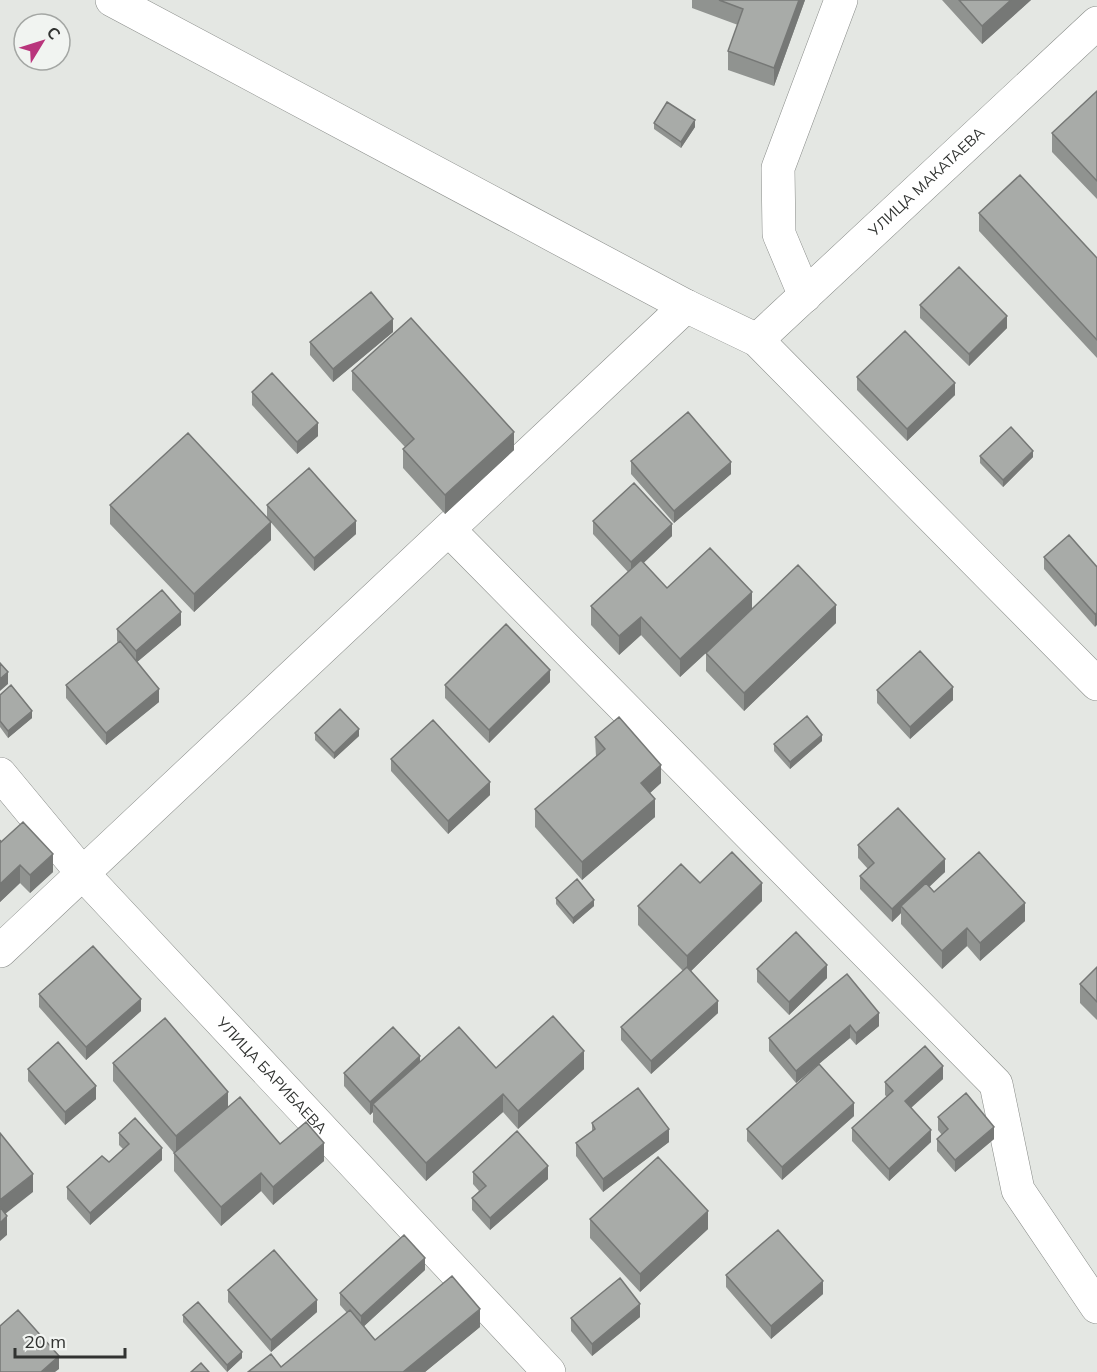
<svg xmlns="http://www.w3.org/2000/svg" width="1097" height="1372" viewBox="0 0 1097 1372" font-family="Mulish,sans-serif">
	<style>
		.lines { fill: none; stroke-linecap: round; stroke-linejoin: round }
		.minor-casing { stroke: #898c89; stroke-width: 34 }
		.minor { stroke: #fff; stroke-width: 33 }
		.wall { fill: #909390 }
		.shaded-wall { fill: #767876 }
		.building { fill: #a8aba8; stroke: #767876; stroke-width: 1.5 }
		.labels { text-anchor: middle; stroke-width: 5; stroke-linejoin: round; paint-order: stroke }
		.street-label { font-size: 15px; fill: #313331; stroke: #f1f4f1 }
	</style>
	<rect width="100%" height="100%" fill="#e4e7e3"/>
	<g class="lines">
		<g class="minor-casing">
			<g id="minor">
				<path d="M112,0l574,306 71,34 340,344"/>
				<path d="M805,296l-26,-62 -1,-66 63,-168"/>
				<path id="s1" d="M757,340l340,-317"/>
				<path d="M449,530l547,554 22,106 79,117"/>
				<path id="s2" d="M0,774l83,100 466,498"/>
				<path d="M0,951l686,-645"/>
			</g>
		</g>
		<use href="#minor" class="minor"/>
	</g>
	<path class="wall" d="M692,0h113l-31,86 -46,-16v-19l10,-26 -46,-17z
		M942,0h89l-49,44z
		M1097,91v108l-45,-47v-19z
		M654,123l41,4 -14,21 -27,-19z
		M979,213l118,45v100l-118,-127z
		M920,305l87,23 -38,38 -49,-48z
		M393,332l-60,50 -23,-27v-13z
		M352,371l162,79 -69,64 -42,-46v-19l2,-2 -53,-57z
		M857,377l98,18 -48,46 -50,-51z
		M252,392l66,44 -21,18 -45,-49z
		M980,456l53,1 -30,30 -23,-24z
		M631,461l100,13 -57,49 -43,-49z
		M110,505l161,35 -77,72 -84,-88z
		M267,505l89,29 -42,37 -47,-53z
		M593,521l79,15 -29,27 24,25 85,22 84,13 -92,88 -38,-40v-18l12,-11 -38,35 -39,-42 -22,20 -28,-30v-19l37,-34 -35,-38z
		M1044,557l53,10 -2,60 -51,-58z
		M181,625l-44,37 22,40 -53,43 -40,-47v-13l52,-42 -1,-2v-12z
		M550,682l-61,61 -44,-45v-13z
		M877,690l76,10 -43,39 -33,-36z
		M0,695l32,23 -24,20 -8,-11z
		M315,733l44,3 -25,23 -19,-19z
		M595,737l66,46 -11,10 5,24 -73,63 -47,-53v-18l61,-52z
		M822,741l-32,28 -16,-18v-7z
		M391,759l99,36 -42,39 -57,-63z
		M0,840l53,32 -23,21 -10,-10 -20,19z
		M858,845l87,27 -16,14 5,6 91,29 -45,40 -13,-15 -25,23 -41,-45v-11l-9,9 -32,-33v-13l8,-7 -10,-11z
		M700,883l62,18 -71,70 27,42 -67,61 -30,-34v-13l62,-56 -45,-46v-19z
		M556,898l38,8 -21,18 -17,-20z
		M1097,967v53l-17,-17v-19z
		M757,969l70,9 -38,37 -32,-33z
		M847,974l32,52 -23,19 -6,-7 -54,45 -27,-32v-13z
		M39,994l102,17 -55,49 -47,-53z
		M420,1062l76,6 88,1 -66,60 -15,-17 -77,69 -53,-59v-10l-3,3 -26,-29v-13z
		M113,1063l115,44 52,37 44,17 -51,44 -12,-14 -40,35 -47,-55v-18l-61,-72z
		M28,1069l68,30 -31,26 -37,-44z
		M943,1079l-32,29 20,34 -42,39 -37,-40v-13l35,-31 -2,-2v-13z
		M854,1116l-72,64 -35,-39v-12z
		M938,1117l56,22 -39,33 -18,-21v-12l5,-4 -4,-5z
		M592,1123l77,19 -66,50 -27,-36v-13l16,-11z
		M119,1133l43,27 -72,65 -23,-26v-12l42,-25 14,-13 -4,-4z
		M473,1172l75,7 -58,51 -18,-20v-12l7,-7 -6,-7z
		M590,1219l118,10 -68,63 -50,-54z
		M425,1270l-61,56 11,14 105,-13 -55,45h-177l33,-5 66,-54 -7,-8v-12z
		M726,1275l97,19 -52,45 -45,-52z
		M228,1290l89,22 -46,40 -43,-50z
		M183,1315l59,43 -15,14 -44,-50z
		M640,1317l-48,39 -21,-25v-13z"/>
	<path class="shaded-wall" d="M799,0h6l-31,86v-18z
		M1011,0h20l-49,44v-18z
		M695,120v7l-14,21v-6z
		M1007,316v12l-38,38v-12z
		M393,319v13l-60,50v-13z
		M955,383v12l-48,46v-12z
		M318,423v13l-21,18v-12z
		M514,432v18l-69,64v-19z
		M1033,451v6l-30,30v-7z
		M731,462v12l-57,49v-12z
		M356,521v13l-42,37v-13z
		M271,522v18l-77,72v-18z
		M672,524v12l-41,39v-13z
		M752,592v18l-72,67v-18z
		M836,605v18l-92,88v-18z
		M181,612v13l-45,38v-12z
		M1097,613v12l-2,2v-13z
		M641,617v18l-22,20v-19z
		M550,670v12l-61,61v-13z
		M8,672v12l-8,7v-12z
		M953,687v13l-43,39v-12z
		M159,689v13l-53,43v-12z
		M32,711v7l-24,20v-7z
		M359,729v7l-25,23v-6z
		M822,735v6l-32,28v-7z
		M661,765v18l-20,18v-18z
		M490,782v13l-42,39v-13z
		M655,799v18l-73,63v-18z
		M53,854v18l-23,21v-18z
		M945,859v13l-40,38 -4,-4v7l-9,9v-13z
		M20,865v18l-20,19v-18z
		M762,883v18l-75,74v-19z
		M594,900v6l-21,18v-6z
		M1025,903v18l-45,40v-18z
		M967,928v18l-25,23v-18z
		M827,965v13l-38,37v-13z
		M141,999v12l-55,49v-13z
		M718,1001v12l-67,61v-13z
		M879,1013v13l-23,19v-12z
		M850,1025v13l-54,45v-12z
		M584,1051v18l-66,60v-18z
		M420,1056v12l-47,36v8l-3,3v-13z
		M943,1066v13l-38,34v-12z
		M96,1086v13l-31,26v-13z
		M228,1092v19l-52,44v-19z
		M503,1094v18l-77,69v-18z
		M854,1103v13l-72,64v-13z
		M994,1127v12l-39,33v-12z
		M669,1129v13l-66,50v-13z
		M931,1130v12l-42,39v-12z
		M324,1143v18l-51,44v-18z
		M162,1148v12l-72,65v-12z
		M548,1166v13l-58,51v-12z
		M261,1173v18l-40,35v-19z
		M33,1174v18l-33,26v-18z
		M708,1211v18l-68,63v-18z
		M7,1216v19l-7,6v-18z
		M425,1258v12l-64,59v-13z
		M823,1281v13l-52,45v-13z
		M317,1300v12l-46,40v-12z
		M640,1304v13l-48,39v-12z
		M480,1309v18l-55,45h-22z
		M242,1352v6l-15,14v-7z
		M59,1356v13l-4,3h-14z"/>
	<path class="building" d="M719,0h80l-25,68 -46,-17 15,-42z
		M959,0h52l-29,26z
		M1097,91v90l-45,-48z
		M667,102l28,18 -14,22 -27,-19z
		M1020,175l77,83v82l-118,-127z
		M959,267l48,49 -38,38 -49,-49z
		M371,292l22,27 -60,50 -23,-27z
		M411,318l103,114 -69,63 -42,-46 11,-10 -62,-68z
		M905,331l50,52 -48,46 -50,-52z
		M272,373l46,50 -21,19 -45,-50z
		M688,412l43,50 -57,49 -43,-50z
		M1011,427l22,24 -30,29 -23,-24z
		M188,433l83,89 -77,72 -84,-89z
		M309,468l47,53 -42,37 -47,-53z
		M634,483l38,41 -41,38 -38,-41z
		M1069,535l28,32v46l-2,1 -51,-57z
		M710,548l42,44 -72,67 -39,-42 -22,19 -28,-30 50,-46 26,28z
		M798,565l38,40 -92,88 -38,-40z
		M162,590l19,22 -45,39 -19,-22z
		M506,624l44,46 -61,60 -44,-45z
		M120,641l39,48 -53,44 -40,-48z
		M920,651l33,36 -43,40 -33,-37z
		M0,663l8,9 -8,7z
		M11,685l21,26 -24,20 -8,-10v-26z
		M340,709l19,20 -25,24 -19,-20z
		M807,716l15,19 -32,27 -16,-18z
		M619,717l42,48 -20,18 14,16 -73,63 -47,-53 70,-60 -10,-12z
		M433,720l57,62 -42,39 -57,-62z
		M898,808l47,51 -53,50 -32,-33 14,-13 -16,-18z
		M23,822l30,32 -23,21 -10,-10 -20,19v-44l1,2z
		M732,852l30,31 -75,73 -49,-50 43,-42 19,19z
		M979,852l46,51 -45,40 -13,-15 -25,23 -41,-45 25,-23 8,9z
		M577,879l17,21 -21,18 -17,-20z
		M796,932l31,33 -38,37 -32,-33z
		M93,946l48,53 -55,48 -47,-53z
		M687,967l31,34 -67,60 -30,-34z
		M1097,967v35l-17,-18z
		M847,974l32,39 -23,20 -6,-8 -54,46 -27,-33z
		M553,1016l31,35 -66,60 -15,-17 -77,69 -53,-59 86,-77 37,41z
		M165,1018l63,74 -52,44 -63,-73z
		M393,1027l27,29 -50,46 -26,-29z
		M58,1042l38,44 -31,26 -37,-43z
		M925,1046l18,20 -38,35 26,29 -42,39 -37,-41 41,-37 -8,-9z
		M819,1064l35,39 -72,64 -35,-38z
		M638,1088l31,41 -66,50 -27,-36 19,-14 -3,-6z
		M966,1093l28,34 -39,33 -18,-21 11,-10 -10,-12z
		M240,1097l40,47 26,-22 18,21 -51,44 -12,-14 -40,34 -47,-54z
		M135,1118l27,30 -72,65 -23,-26 35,-31 7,6 20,-18 -10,-11z
		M517,1131l31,35 -58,52 -18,-20 14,-12 -13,-14z
		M0,1133l33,41 -33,26z
		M658,1157l50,54 -68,63 -50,-55z
		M0,1207l7,9 -7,7z
		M778,1230l45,51 -52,45 -45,-51z
		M404,1235l21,23 -64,58 -21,-23z
		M274,1250l43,50 -46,40 -43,-50z
		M452,1276l28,33 -77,63h-155l23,-18 10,13 69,-57 25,30z
		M620,1278l20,26 -48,40 -21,-26z
		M198,1302l44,50 -15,13 -44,-50z
		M18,1310l41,46 -18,16h-41v-46z
		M201,1363l8,9h-18z"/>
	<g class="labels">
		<g class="street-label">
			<text dy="5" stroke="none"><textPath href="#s1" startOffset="232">УЛИЦА МАКАТАЕВА</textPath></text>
			<text dy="5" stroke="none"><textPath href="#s2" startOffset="406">УЛИЦА БАРИБАЕВА</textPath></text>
		</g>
	</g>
	<g transform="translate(42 42) rotate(52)"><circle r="28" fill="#f1f4f1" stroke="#a4a7a4" stroke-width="1.5"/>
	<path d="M0-4.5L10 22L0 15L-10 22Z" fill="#b9357c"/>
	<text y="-9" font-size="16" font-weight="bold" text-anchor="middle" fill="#313331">С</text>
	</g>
	<path d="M15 1348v9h110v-9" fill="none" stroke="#313331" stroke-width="3"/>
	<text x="24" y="1348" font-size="18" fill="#313331" stroke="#f1f4f1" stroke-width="4.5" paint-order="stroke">20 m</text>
</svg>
